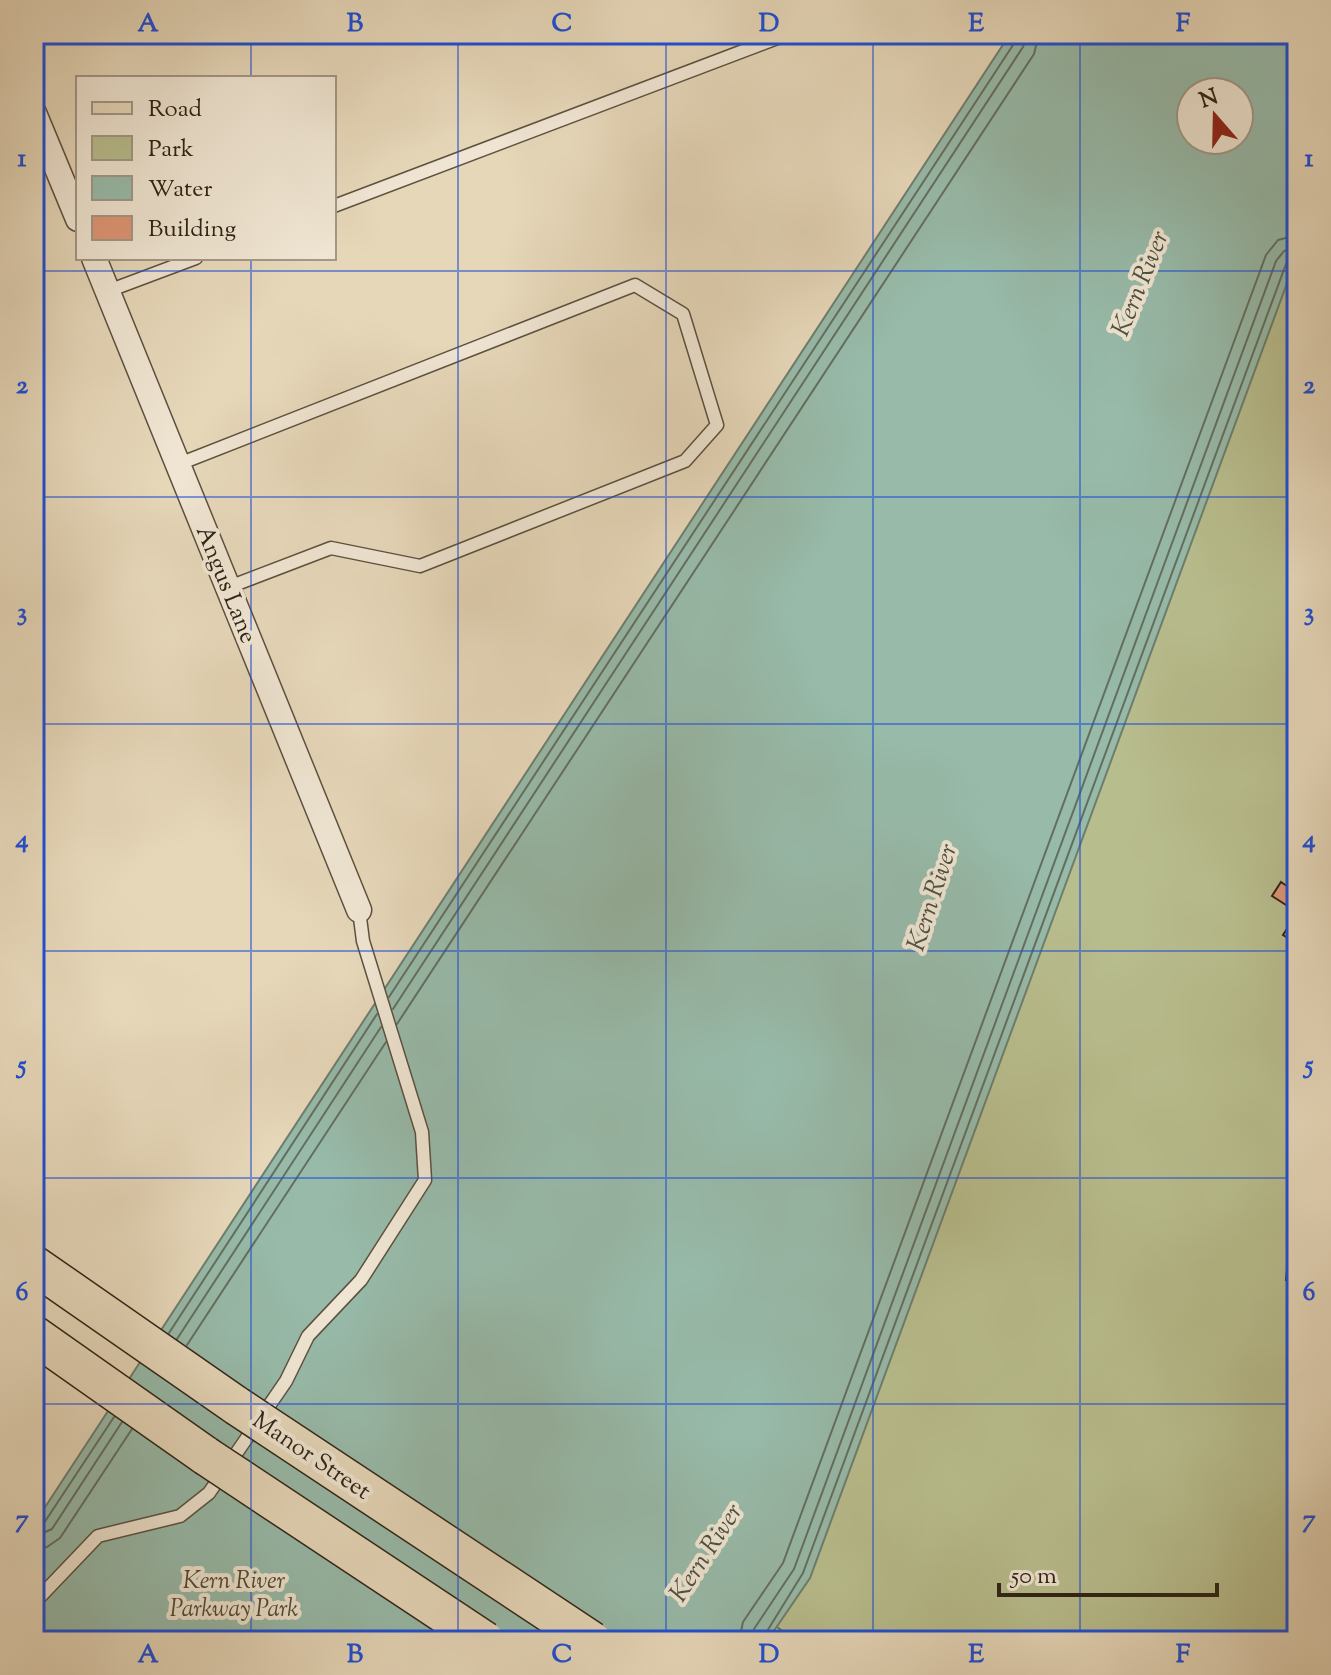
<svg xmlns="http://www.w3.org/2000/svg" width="1331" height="1675" viewBox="0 0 1331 1675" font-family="'Sorts Mill Goudy',serif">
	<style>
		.green { fill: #b8bd8d; stroke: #737052; stroke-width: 2; fill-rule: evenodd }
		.water { fill: #97baa9; stroke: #6d7e6e; stroke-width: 2; fill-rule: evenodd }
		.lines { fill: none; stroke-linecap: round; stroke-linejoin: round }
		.shore { stroke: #626f60; stroke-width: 2 }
		.building { fill: #de9574; stroke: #2e2416; stroke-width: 2 }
		.lane-casing { stroke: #5c513f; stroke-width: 15 }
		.street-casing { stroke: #5c513f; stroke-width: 27 }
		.primary-casing { stroke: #2e2416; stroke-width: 41 }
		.lane { stroke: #efe5d2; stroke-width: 12 }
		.street { stroke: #efe5d2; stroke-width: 24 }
		.primary { stroke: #e6d7b9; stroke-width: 38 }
		.primary-bridge-casing { stroke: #2e2416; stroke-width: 41; stroke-linecap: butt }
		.primary-bridge { stroke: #e6d7b9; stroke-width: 38 }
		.grid { fill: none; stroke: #1d4ed8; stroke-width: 2; stroke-opacity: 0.55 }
		.labels { text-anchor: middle; stroke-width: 8; stroke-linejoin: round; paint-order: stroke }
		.street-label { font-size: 24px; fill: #2e2416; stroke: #efe5d2 }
		.park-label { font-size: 24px; font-style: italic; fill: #504a34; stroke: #efe5d2 }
		.water-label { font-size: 26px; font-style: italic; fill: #4e5142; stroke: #efe5d2 }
		.neatline { fill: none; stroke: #1d4ed8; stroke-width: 3 }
		.grid-label { font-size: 26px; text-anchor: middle; font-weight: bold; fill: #1d4ed8 }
	</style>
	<rect width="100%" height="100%" fill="#e6d7b9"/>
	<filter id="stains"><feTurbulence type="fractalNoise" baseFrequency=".0025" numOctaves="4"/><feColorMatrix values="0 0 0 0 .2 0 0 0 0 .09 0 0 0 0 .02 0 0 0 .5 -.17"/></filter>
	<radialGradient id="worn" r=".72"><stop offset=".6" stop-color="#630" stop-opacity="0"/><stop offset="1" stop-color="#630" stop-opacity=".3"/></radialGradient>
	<path class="green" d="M1097,34h200v1607h-501l-407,-299zM1191,92h48v48h-48z"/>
	<path class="water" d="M1010,34h287v222l-487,1322 -43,63h-733v-117zM1191,92h48v48h-48z"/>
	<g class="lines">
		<path class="shore" d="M389,997l626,-955 2,-8
			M393,1009l630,-962 4,-13
			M397,1024l637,-970 5,-20
			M169,1333l208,-319
			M177,1339l204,-312
			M187,1345l199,-303
			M34,1527l10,-4 70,-106
			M34,1537l18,-8 70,-107
			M34,1549l13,-2 13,-9 72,-109
			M739,1641l4,-19 40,-59 483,-1308 12,-15 19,-5
			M751,1641l3,-12 40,-60 482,-1308 8,-10 13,-4
			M761,1641l42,-68 483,-1309 11,-6"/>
	</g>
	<path class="building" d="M1281,882l16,11v19l-25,-16z
		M1292,921l5,3v20l-14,-9z
		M1290,1238l7,1v42l-11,-1z"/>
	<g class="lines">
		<g class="lane-casing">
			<path id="lane" d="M334,206l454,-172
				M108,291l88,-33
				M179,464l456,-179 48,29 34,111 -32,36 -265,105 -89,-18 -102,39
				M34,1603l64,-67 82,-20 29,-23 77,-112 22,-45 53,-56 64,-100 -3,-48 -59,-191 -4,-31"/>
		</g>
		<g class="street-casing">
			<path id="street" d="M34,113l44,106
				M94,258l265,652"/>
		</g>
		<g class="primary-casing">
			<path id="primary" d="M34,1265l203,141
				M34,1335l172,121"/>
		</g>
		<use href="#lane" class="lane"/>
		<use href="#street" class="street"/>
		<use href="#primary" class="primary"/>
		<g class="primary-bridge-casing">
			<path id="primary-bridge" d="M237,1406l355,235
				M206,1456l279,185"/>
		</g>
		<use href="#primary-bridge" class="primary-bridge"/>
	</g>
	<path class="grid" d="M251,34v44M458,34v1607M666,34v1607M873,34v1607M1080,34v1607M251,258v1383M34,271h1263M34,497h1263M34,724h1263M34,951h1263M34,1178h1263M34,1404h1263"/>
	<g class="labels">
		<g class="street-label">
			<text transform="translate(227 584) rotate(68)" y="8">Angus Lane</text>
			<text transform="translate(312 1455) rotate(34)" y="8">Manor Street</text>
		</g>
		<g class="park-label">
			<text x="234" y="1588">Kern River<tspan x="234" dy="28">Parkway Park</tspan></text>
		</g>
		<g class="water-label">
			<text transform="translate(1139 283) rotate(-68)" y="9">Kern River</text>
			<text transform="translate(931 897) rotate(-72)" y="9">Kern River</text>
			<text transform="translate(705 1552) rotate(-57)" y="9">Kern River</text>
		</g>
	</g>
	<rect width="1331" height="1675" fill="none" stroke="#e6d7b9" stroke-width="88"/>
	<rect x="76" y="76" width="260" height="184" fill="#efe5d2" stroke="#a29887" stroke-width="2"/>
	<rect x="92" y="102" width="40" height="12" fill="#e6d7b9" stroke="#a29887" stroke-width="2"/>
	<text x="148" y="116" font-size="24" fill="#2e2416">Road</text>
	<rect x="92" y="136" width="40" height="24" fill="#b8bd8d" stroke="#a29887" stroke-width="2"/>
	<text x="148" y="156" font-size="24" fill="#2e2416">Park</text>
	<rect x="92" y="176" width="40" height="24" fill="#97baa9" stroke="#a29887" stroke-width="2"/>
	<text x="148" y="196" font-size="24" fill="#2e2416">Water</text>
	<rect x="92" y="216" width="40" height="24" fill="#de9574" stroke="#a29887" stroke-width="2"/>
	<text x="148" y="236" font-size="24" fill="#2e2416">Building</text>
	<g transform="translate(1215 116) rotate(340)"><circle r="38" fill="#efe5d2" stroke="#a29887" stroke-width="2"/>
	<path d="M0-6L14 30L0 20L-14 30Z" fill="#8f2418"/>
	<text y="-12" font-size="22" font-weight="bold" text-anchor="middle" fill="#2e2416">N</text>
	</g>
	<path d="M999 1583v12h218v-12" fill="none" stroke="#2e2416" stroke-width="4"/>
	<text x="1011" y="1583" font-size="24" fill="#2e2416" stroke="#efe5d2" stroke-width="6" paint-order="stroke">50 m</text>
	<rect x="44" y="44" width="1243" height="1587" class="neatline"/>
	<g class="grid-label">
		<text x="148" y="31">A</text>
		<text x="355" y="31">B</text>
		<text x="562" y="31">C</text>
		<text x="769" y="31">D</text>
		<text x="976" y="31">E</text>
		<text x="1183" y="31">F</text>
		<text x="22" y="166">1</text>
		<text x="1309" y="166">1</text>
		<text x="22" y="393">2</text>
		<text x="1309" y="393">2</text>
		<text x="22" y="620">3</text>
		<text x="1309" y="620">3</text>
		<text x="22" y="847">4</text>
		<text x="1309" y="847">4</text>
		<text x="22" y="1073">5</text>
		<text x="1309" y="1073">5</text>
		<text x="22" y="1300">6</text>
		<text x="1309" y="1300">6</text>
		<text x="22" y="1527">7</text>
		<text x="1309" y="1527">7</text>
		<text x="148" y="1662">A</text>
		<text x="355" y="1662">B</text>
		<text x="562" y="1662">C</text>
		<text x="769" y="1662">D</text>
		<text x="976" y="1662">E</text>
		<text x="1183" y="1662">F</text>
	</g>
	<rect width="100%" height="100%" filter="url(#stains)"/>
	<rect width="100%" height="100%" fill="url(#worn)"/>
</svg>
